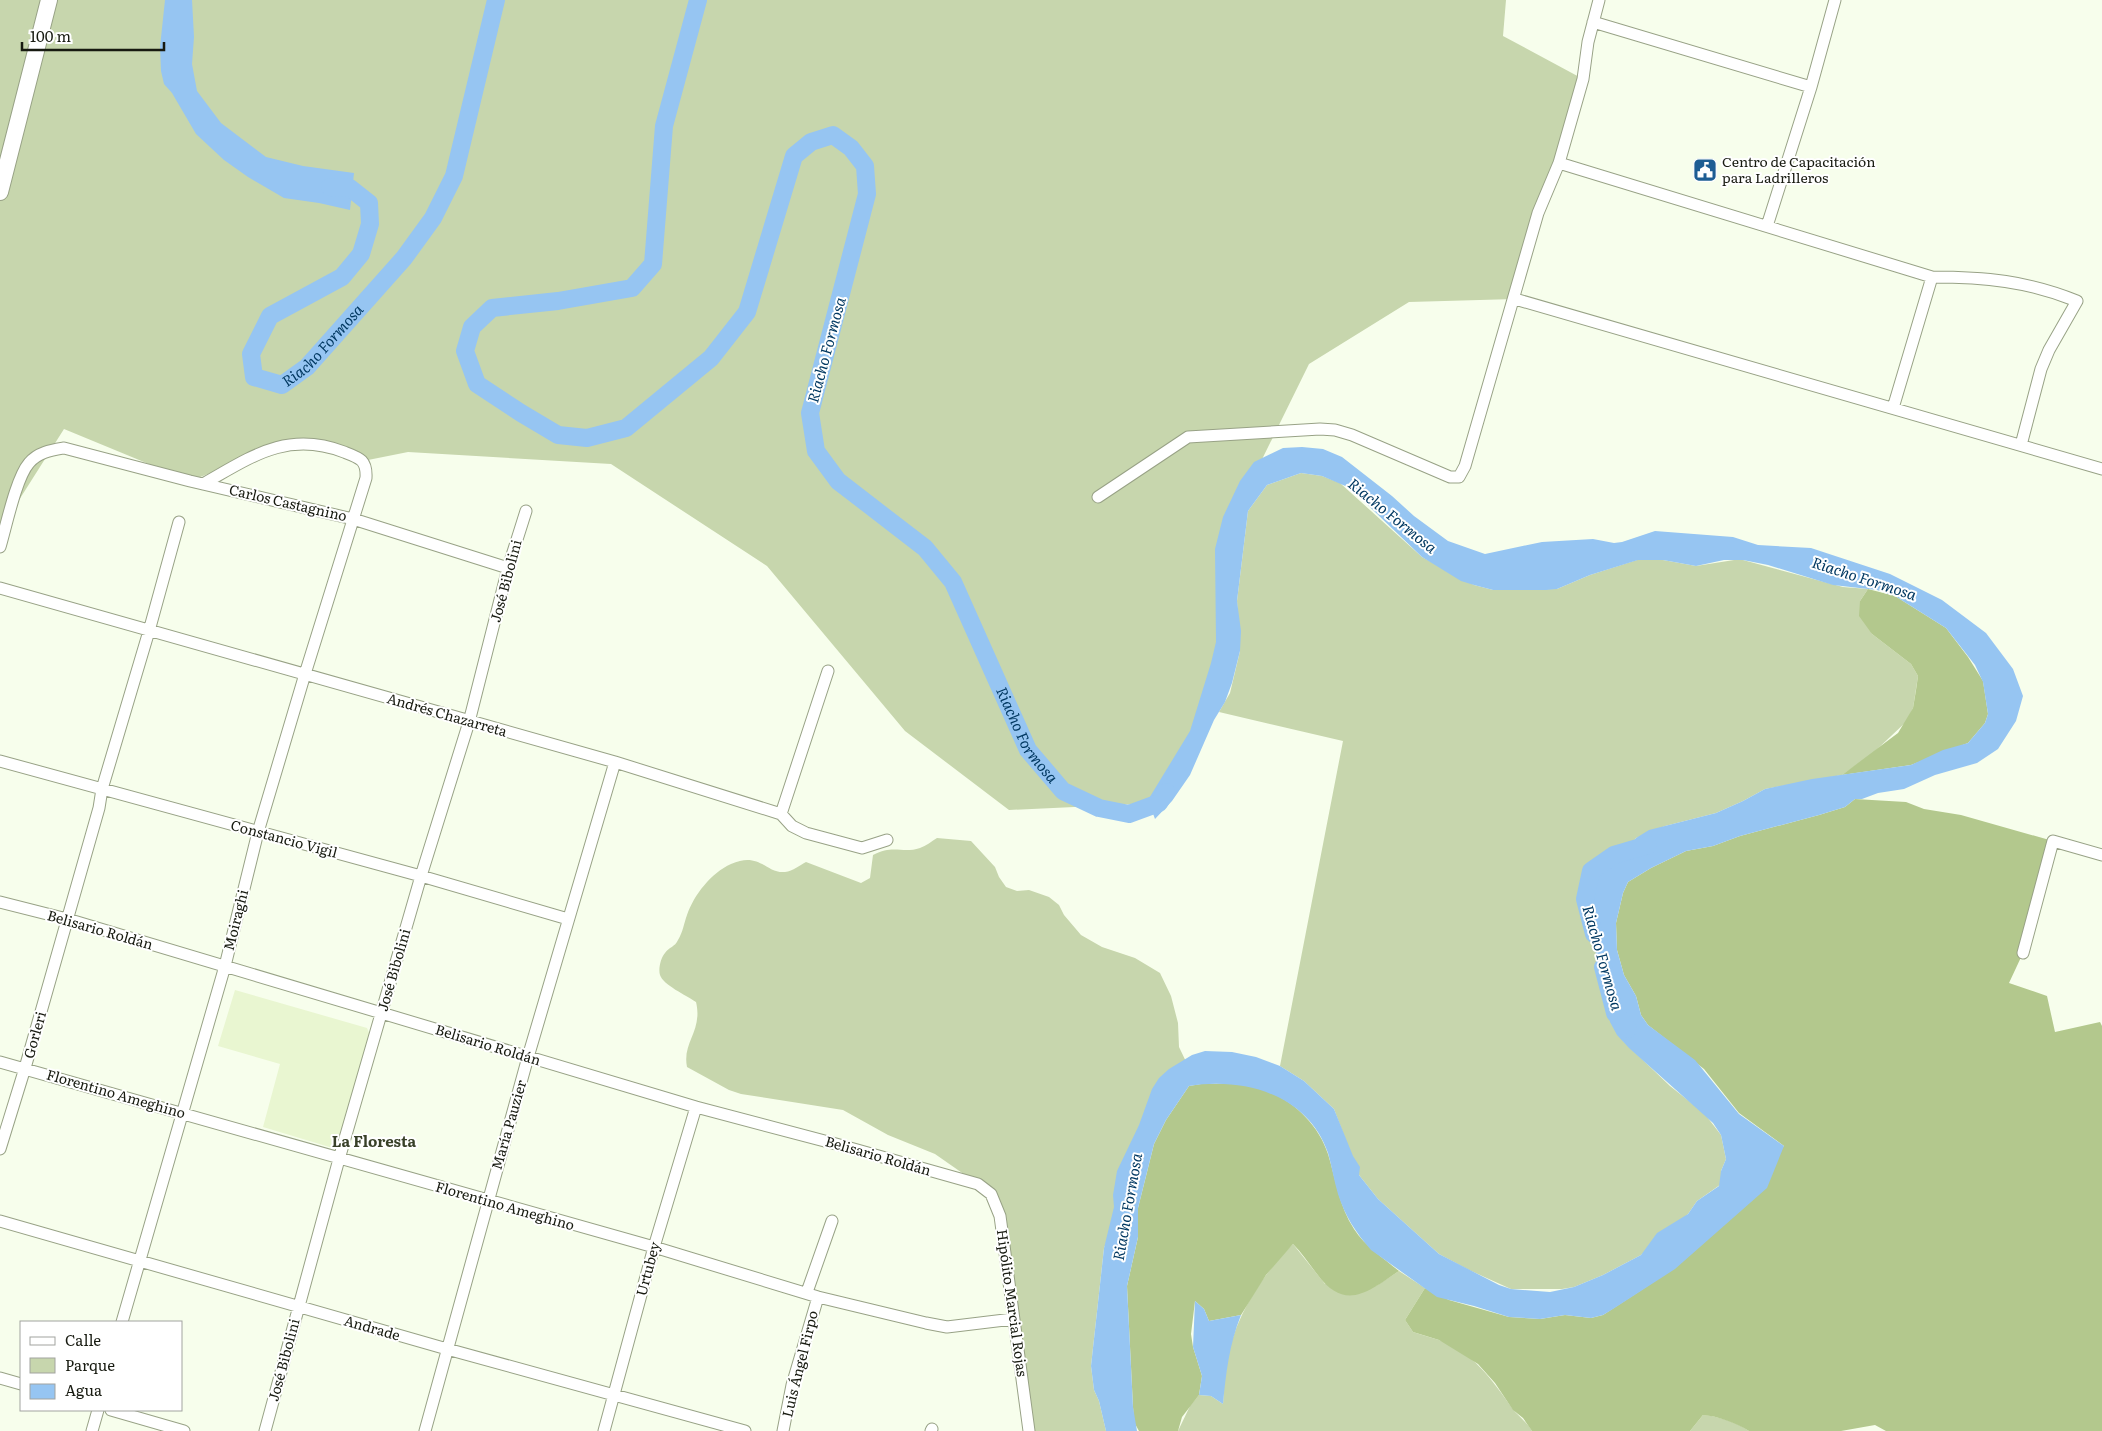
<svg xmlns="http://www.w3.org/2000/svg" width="2102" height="1431" viewBox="0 0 2102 1431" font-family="Literata,serif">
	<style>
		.built { fill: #e9f6d1 }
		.green { fill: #c7d6ad }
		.forest { fill: #b3c88d }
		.water { fill: #96c5f2 }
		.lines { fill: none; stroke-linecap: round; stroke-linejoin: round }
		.river { stroke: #96c5f2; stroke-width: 18 }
		.minor-casing { stroke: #98a286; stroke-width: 13 }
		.highway-casing { stroke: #98a286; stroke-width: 18 }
		.minor { stroke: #fff; stroke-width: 11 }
		.highway { stroke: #fff; stroke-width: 16 }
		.labels { text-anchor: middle; stroke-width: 4; stroke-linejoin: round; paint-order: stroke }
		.poi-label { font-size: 14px; fill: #171a10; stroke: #fff; text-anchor: start }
		.street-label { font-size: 14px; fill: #171a10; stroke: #fff }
		.water-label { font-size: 15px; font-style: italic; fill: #023962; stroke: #fff }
		.neighbourhood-label { font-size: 15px; font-weight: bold; fill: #384028; stroke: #fff }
	</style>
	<rect width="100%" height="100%" fill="#f7feec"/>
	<path class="built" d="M235,990l132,38 3,7 -34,114 -73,-22 17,-63 -62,-18z"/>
	<path class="green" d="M0,0h1506l-3,36 80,43 -68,220 -106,3 -100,62 -69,140 -19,163 -62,136 -150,7 -104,-79 -138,-165 -156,-102 -203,-12 -45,9 -32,-14h-54l-87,34 -126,-52 -64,101z
		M1301,473l21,3 18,7 82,74 52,28 19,5 64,-1 33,-14 47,-15h26l33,6 38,-6h9l100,27 25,2 -8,12 12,33 39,30 7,12 -5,32 -6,13 -35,33 -30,21 -77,14 -22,12 -27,12 -51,13 -29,12 -9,12 -22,11 -14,10 -6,28 38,142 47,45 34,27 17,22 5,24 -5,12 6,9 -30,21 -9,13 -47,41 -38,20 -29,12 -12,2h-51l-42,-19 -30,-16 -61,-55 -19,-24 -25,-66 -30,-28 -24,-15 63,-325 -124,-29 11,-19 10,-42 -3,-50 11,-90 19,-26z
		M937,838l34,3 24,26 4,10 7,10 11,4 12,-1 20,7 10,8 5,10 17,20 21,12 33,11 25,15 11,23 7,27 1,24 12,25 -27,21 -60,155 -13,118 3,24 5,11 7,30h-77l-29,-215 -22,-32 -43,-30 -47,-19 -45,-25 -102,-16 -12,-4 -42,-23c-5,-25 16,-36 9,-65 -10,-7 -33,-17 -36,-27 -2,-6 1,-18 5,-22 4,-6 10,-6 13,-13 5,-8 6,-17 9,-25 7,-20 24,-42 44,-51 29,-13 35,10 54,8 8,-1 15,-7 21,-10l55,21 9,-5 3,-23c21,-11 29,-1 47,-7 6,-2 12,-7 17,-10z
		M1293,1244l32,40 51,2 23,-15 26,17 -20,32 8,12c8,3 17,5 26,8 34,12 53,40 73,68 6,8 15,14 20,23h-354l12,-25 9,-11 12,1 12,8c1,-13 1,-27 3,-39 8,-47 34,-88 67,-121z
		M1703,1415c15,1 33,7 46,16h-59z"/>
	<path class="forest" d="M1868,589l27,7 51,32 22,29 15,24 5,33 -3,9 -17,20 -57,22 -69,10 56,-42 15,-25 3,-18 2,-14 -7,-12 -39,-30 -13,-18 1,-15z
		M1855,799l51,3 18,7 37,6 92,26 -30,112 -14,30 38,13 8,36 45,-10 2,4v405h-216l-11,-6 -34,6h-92c-13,-8 -31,-15 -46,-16l-13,16h-158l-9,-13 -10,-8 -18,-27 -17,-19 -39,-24 -26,-8 -8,-12 20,-32 24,12 60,17 31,2 25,-4 26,3 12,-3 43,-28 138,-141 -45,-33 -35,-44 -56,-44 -7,-10 -5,-19 -12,-21 -7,-25 -1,-27 7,-30 5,-11 23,-14 35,-17 27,-5 27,-10 79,-21 26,-8z
		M1201,1084c13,0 26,-1 39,0 39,4 76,33 88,70 8,26 11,52 26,75 11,17 29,29 45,42 -31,21 -54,41 -82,3 -8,-10 -15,-21 -24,-30l-27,31 -25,40 -32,6 -5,-12 -9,-8 -4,33 2,13 9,29 -3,19 -17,22 -4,14h-39l-5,-9 -1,-15 -6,-121 11,-49v-29l16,-64 12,-24 23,-34z"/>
	<path class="water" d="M165,0h27l2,37 -2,27 5,27 24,32 45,34 37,9 51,7 -4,37 -31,-7 -35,-5 -36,-21 -24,-17 -28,-26 -24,-41 -8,-9 -3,-13 -1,-24z
		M1302,447l21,2 19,8 50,39 22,20 34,25 37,13 57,-12 51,-3 21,4 8,-1 33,-11 78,6 25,8 53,3 79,26 52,26 44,33 27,36 10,27 -7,25 -18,28 -21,14 -42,12 -31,14 -26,4 -16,6h-7l-10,8 -26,8 -79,21 -27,10 -27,5 -35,17 -23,14 -5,11 -7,30 1,27 7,25 12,21 5,19 7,10 47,35 44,54 45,32 -17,42 -92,81 -62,40 -10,6 -12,3 -26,-3 -25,4 -31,-2 -35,-11 -37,-9 -66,-47c-15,-17 -26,-34 -33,-56 -4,-13 -6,-27 -10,-41 -20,-58 -83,-76 -139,-67l-23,34 -12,24 -16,64v29l-11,49 6,121 4,24h-31l-7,-30 -5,-11 -3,-24 13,-118 10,-41 -1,-12 4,-24 22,-46 13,-36 7,-11 10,-9 23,-14 13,-4 27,1 24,5 24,9 24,15 30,28 19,47 7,11 -1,8 19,24 61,55 60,31 12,4 39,3 24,-5 29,-12 38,-20 16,-22 31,-19 9,-13 22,-15 2,-15 5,-12 -5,-24 -8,-12 -84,-75 -12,-13 -7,-13 5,-9 -19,-59 -11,-55 20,-38 9,-6 13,-5 9,-12 13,-8 67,-17 27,-12 22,-12 47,-10 99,-14 32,-15 25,-7 17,-20 3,-9 -5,-32 -8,-17 -29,-37 -51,-32 -18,-6 -44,-5 -65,-20 -25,-5h-19l-28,6 -33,-6h-25l-48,15 -33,14 -11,1h-53l-19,-5 -13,-4 -39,-24 -72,-69 -28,-12 -21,-3 -34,12 -19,26 -11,90 4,30 -1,20 -8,32 -7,19 -11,18 -24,55 -18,26 -17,18 -7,-19 42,-69 21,-68 5,-21 -1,-93 8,-32 17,-36 14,-19 29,-14z
		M1195,1301l9,8 5,12 32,-6c-12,30 -15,58 -18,89l-12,-8 -12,-1 3,-19 -9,-29z"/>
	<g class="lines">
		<g class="river">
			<path id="s1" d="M698,0l-34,126 -11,138 -21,24 -74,13 -66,7 -20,19 -7,24 12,33 44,29 37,22 29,3 39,-10 85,-70 36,-46 47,-156 17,-14 22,-7 18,13 14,18 2,28 -57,219 6,38 22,30 87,67 28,34 75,168 35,41 36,17 30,6 30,-11 7,-11"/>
			<path id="s2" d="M330,187l20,1 19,15 1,21 -9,30 -19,23 -72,39 -19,38 3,23 28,8 25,-18 97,-109 29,-40 21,-42 42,-176"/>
			<path d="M1594,934l-9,-35 6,-28 23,-16 34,-10"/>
			<path d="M1603,967l12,46 13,16"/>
		</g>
		<g class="minor-casing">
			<path id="minor" d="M1593,22l218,65
				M1559,163l373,114c53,0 95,4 145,24l-28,49 -8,19 -20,76
				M1767,226l44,-139 24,-87
				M1515,299l587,170
				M1893,408l39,-131
				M1098,497l90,-60 132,-8 15,1 17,5 98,42h9l6,-11 73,-253 21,-50 24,-84 5,-37 11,-42
				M0,547c6,-20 16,-69 29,-84 9,-11 23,-13 35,-15l126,33 163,38 155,49
				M0,588l615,174 166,52 11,12 14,7 56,15 25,-8
				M0,761l421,115 147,43
				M781,814l47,-143
				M0,902l67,17 629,188 140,37 142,40 13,10 9,22 29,215
				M2023,953l30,-112 49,14
				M0,1062l654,185 164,50 108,26 21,4 66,-8
				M0,1149l25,-81 74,-260 3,-19 47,-158 30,-109
				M0,1221l447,128 298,82
				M807,1292l25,-71
				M122,1322l103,-356 33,-134 47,-158 61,-196c1,-18 -6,-20 -22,-26 -57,-22 -93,5 -141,32
				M0,1378l21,6
				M111,1410l73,21
				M92,1431l6,-21
				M265,1431l74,-272 82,-283 48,-154 39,-154 18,-57
				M425,1431l103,-374 87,-295
				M604,1431l50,-184 42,-140
				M783,1431l9,-46 26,-88
				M931,1431l1,-2"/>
		</g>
		<g class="highway-casing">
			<path id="highway" d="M0,192l49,-192"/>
		</g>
		<use href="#minor" class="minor"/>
		<use href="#highway" class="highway"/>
	</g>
	<defs>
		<g id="civic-square" transform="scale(1.25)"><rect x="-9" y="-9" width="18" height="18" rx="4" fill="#1d5d93" stroke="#fff"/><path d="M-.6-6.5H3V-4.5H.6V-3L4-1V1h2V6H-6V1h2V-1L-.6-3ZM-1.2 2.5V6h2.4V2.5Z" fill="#fff"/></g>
	</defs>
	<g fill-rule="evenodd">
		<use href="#civic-square" x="1705" y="170"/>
	</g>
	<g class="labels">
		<g class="poi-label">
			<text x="1722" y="167">Centro de Capacitación<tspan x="1722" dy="16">para Ladrilleros</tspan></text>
		</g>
		<g class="street-label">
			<text transform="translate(288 503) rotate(13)" y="5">Carlos Castagnino</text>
			<text transform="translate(506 581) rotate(-75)" y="5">José Bibolini</text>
			<text transform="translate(447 715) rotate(16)" y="5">Andrés Chazarreta</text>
			<text transform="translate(284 839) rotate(15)" y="5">Constancio Vigil</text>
			<text transform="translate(236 920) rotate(-76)" y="5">Moiraghi</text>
			<text transform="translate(100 930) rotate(16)" y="5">Belisario Roldán</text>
			<text transform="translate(394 970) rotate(-74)" y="5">José Bibolini</text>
			<text transform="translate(35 1035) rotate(-74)" y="5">Gorleri</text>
			<text transform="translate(488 1045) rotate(17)" y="5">Belisario Roldán</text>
			<text transform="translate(116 1094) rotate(16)" y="5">Florentino Ameghino</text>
			<text transform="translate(509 1125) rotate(-74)" y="5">María Pauzier</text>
			<text transform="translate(878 1156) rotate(16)" y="5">Belisario Roldán</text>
			<text transform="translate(505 1206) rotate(16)" y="5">Florentino Ameghino</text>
			<text transform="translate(648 1269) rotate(-75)" y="5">Urtubey</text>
			<text transform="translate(1012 1303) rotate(82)" y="5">Hipólito Marcial Rojas</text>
			<text transform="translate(372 1328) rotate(16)" y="5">Andrade</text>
			<text transform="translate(284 1360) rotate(-75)" y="5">José Bibolini</text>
			<text transform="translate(800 1364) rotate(-76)" y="5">Luis Ángel Firpo</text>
		</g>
		<g class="water-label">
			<text dy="5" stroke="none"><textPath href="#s2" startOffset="360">Riacho Formosa</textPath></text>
			<text transform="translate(827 350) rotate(-75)" y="5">Riacho Formosa</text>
			<text transform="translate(1392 516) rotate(39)" y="5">Riacho Formosa</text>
			<text transform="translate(1864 579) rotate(18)" y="5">Riacho Formosa</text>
			<text dy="5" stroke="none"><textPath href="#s1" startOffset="1771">Riacho Formosa</textPath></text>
			<text transform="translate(1602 958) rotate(74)" y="5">Riacho Formosa</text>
			<text transform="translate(1128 1207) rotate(-80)" y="5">Riacho Formosa</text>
		</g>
		<g class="neighbourhood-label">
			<text x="374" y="1147">La Floresta</text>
		</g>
	</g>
	<rect x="20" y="1321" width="162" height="90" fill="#ffffff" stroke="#a2a39f"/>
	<rect x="30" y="1337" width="25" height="8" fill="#ffffff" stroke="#a2a39f"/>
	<text x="65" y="1346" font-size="15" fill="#171a10">Calle</text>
	<rect x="30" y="1358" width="25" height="15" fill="#c7d6ad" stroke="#a2a39f"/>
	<text x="65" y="1371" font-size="15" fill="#171a10">Parque</text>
	<rect x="30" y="1384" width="25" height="15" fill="#96c5f2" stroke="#a2a39f"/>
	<text x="65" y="1396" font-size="15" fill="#171a10">Agua</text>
	<path d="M22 42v8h142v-8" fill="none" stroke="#171a10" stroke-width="2.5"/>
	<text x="30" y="42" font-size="15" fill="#171a10" stroke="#ffffff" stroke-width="4" paint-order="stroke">100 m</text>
</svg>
